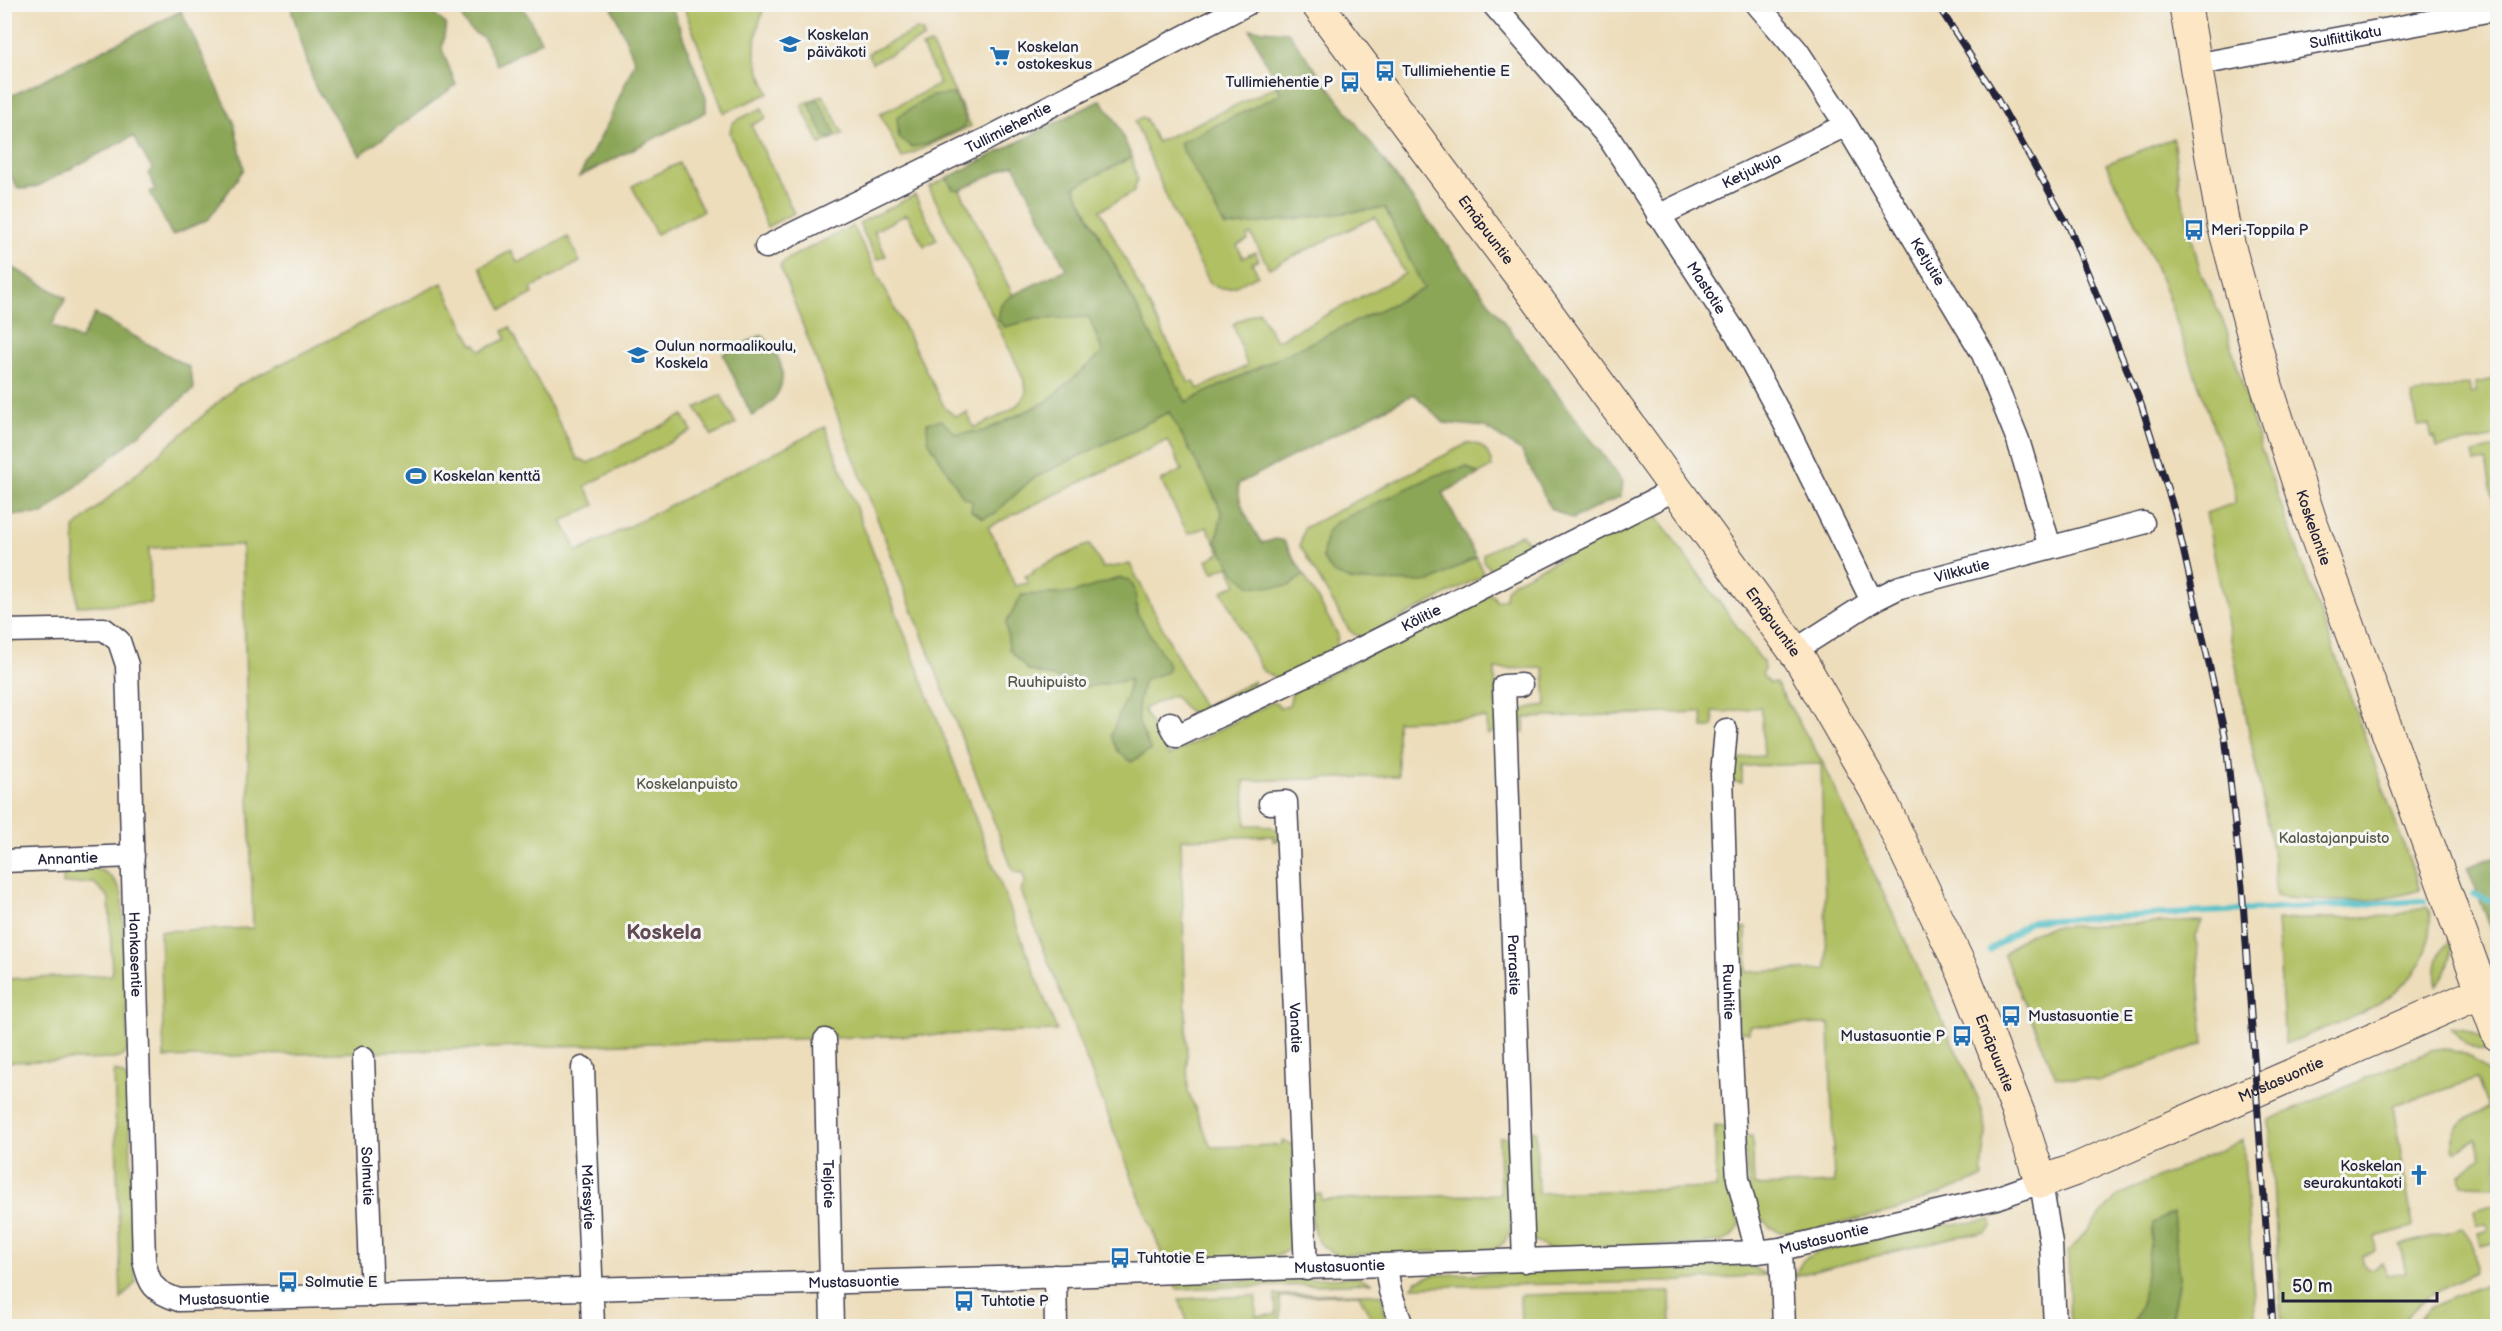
<svg xmlns="http://www.w3.org/2000/svg" width="2502" height="1331" viewBox="0 0 2502 1331" font-family="'Balsamiq Sans',sans-serif">
	<style>
		.green { fill: #b0c063; stroke: #69714f; stroke-width: 1.5 }
		.forest { fill: #8ca659; stroke: #57644a; stroke-width: 1.5 }
		.lines { fill: none; stroke-linecap: round; stroke-linejoin: round }
		.stream { stroke: #4ebdc4; stroke-width: 6 }
		.street-casing { stroke: #403e4e; stroke-width: 25 }
		.secondary-casing { stroke: #403e4e; stroke-width: 34 }
		.street { stroke: #fff; stroke-width: 22 }
		.secondary { stroke: #fce6c4; stroke-width: 32 }
		.rail-casing { stroke: #22223b; stroke-width: 7 }
		.rail { stroke: #f6f6f2; stroke-width: 4.5; stroke-dasharray: 14; stroke-linecap: butt }
		.labels { text-anchor: middle; stroke-width: 6; stroke-linejoin: round; paint-order: stroke }
		.poi-label { font-size: 15px; fill: #22223b; stroke: #f6f6f2; text-anchor: start }
		.street-label { font-size: 15px; fill: #22223b; stroke: #f6f6f2 }
		.park-label { font-size: 15px; fill: #545949; stroke: #f6f6f2 }
		.district-label { font-size: 21px; font-weight: bold; fill: #624a56; stroke: #f6f6f2 }
	</style>
	<rect width="100%" height="100%" fill="#f6f6f2"/>
	<filter id="ink" filterUnits="userSpaceOnUse"><feTurbulence type="fractalNoise" baseFrequency=".0167" numOctaves="2"/><feDisplacementMap in="SourceGraphic" scale="12" xChannelSelector="R" yChannelSelector="G"/><feConvolveMatrix kernelMatrix="1 2 1 2 8 2 1 2 1" color-interpolation-filters="sRGB"/></filter>
	<filter id="wash" filterUnits="userSpaceOnUse"><feTurbulence type="fractalNoise" baseFrequency=".008" numOctaves="4" result="noise"/><feDisplacementMap in="SourceGraphic" scale="24" xChannelSelector="R" yChannelSelector="G"/><feGaussianBlur stdDeviation="1.35" result="paint"/><feColorMatrix in="noise" values="0 0 0 0 0 0 0 0 0 0 0 0 0 0 0 0 0 1.4 0 .05"/><feComposite in="paint" operator="in"/></filter>
	<g filter="url(#wash)">
		<rect width="100%" height="100%" fill="#edddbb"/>
		<path class="green" d="M683,5h82c-14,40 -14,49 4,88l-45,20z
			M916,30l7,2 1,6 -52,25 -4,-10z
			M931,44l40,82 -69,32 -22,-44 60,-30 -18,-37z
			M1277,86l4,8 -101,49 45,84 160,-19 39,81 -238,113 -112,-216 58,-29 5,22 -3,13 -34,18 89,173 5,-2 4,8 49,-23 -14,-42 26,-13 17,30 129,-67 -30,-57 -106,51 -18,-34 -4,2 1,4 -11,5 6,13 12,-6 4,8 -7,3 6,12c-14,7 -34,21 -48,8l-37,-71 -38,-90 7,-5 4,2 11,23z
			M823,95l20,39 -23,10 -19,-39z
			M762,108l4,10 -15,7 43,88 -27,14 -37,-94 2,-9 3,-3z
			M2173,138l7,52 20,80 27,61 33,115 160,444c-48,16 -95,11 -144,7l-4,-49 -66,-335 29,-10 -1,-18 -69,-196 -28,-65 -31,-60z
			M679,163l24,48 -47,23 -24,-48z
			M947,178l6,11 7,1 53,105 -12,9 3,23 33,-8 52,-2 14,36 -57,49 -62,29 -28,3 -15,-14 31,81 22,13 38,-35 137,-67 35,62 18,40 -6,27 73,45 15,-11 34,60 -3,17 -56,27 -15,-7 -3,-4 -39,-77 15,-7 -9,-18 -15,7 -6,-13 13,-7 -13,-26 -19,7 -27,-53 21,-11 -14,-30 -180,87 11,20 16,39 13,-3 -3,-7 9,-3 -1,-3 56,-26 14,24 27,-4 73,143 51,-26v9l-55,28 -11,-7 -15,-16 -30,14 26,47 102,-53h5l4,5 9,-2 3,-13 197,-99 4,1 3,6 9,-2 1,-9 7,-8 131,-66 11,-2 108,148 1,7 -2,6 8,8h6l47,80 155,335c3,11 8,22 8,34 0,15 -5,29 -3,45l-86,33 -84,20 -32,2 -11,-5 -11,-11 -9,-18 -7,-62h9l2,50 80,-3 -5,-159 -80,2v7l-11,-3 -3,-97 5,-4 6,-1 1,44 80,-3 -6,-205 -79,2v17l-8,-1 -4,-3c4,-24 12,-22 34,-23l-3,-49 -37,5 -11,-1 1,14 -4,3h-7l-1,-16 -178,6v14h-8l-3,-10c8,-15 17,-15 33,-17l-2,-37 -49,1 2,58 -3,5 -7,3 -1,-17 -89,3 1,55 -154,5 2,44h16l10,2 8,6v7l-7,1v-5l-92,3 7,252 23,56 71,-2v-4l11,3 2,92 -5,13 -13,7 -113,4 -143,-369 4,-10 -3,-9 -4,1 -5,-2 -233,-605 7,-7 66,-33 92,182 10,8 12,-3 7,15c13,-7 53,-21 52,-38 0,-7 -5,-16 -8,-23l-89,-180z
			M915,195l22,45 -13,6 -17,-32 -33,17 12,25 -9,4 -18,-37z
			M568,237l12,25 -49,26 2,6 -31,16 -22,-43 31,-16 7,12z
			M442,283l31,62 3,-1 4,7 26,-12 -3,-8 7,-4 68,133 3,-1 7,4 95,-48 9,16 -107,55 10,19 -33,16 16,31 247,-125 232,604 -893,27 -4,-127 93,-3 -11,-383 -93,3 2,55 -74,3 -3,-78 163,-142z
			M2496,379l1,58 -60,11 -2,-11 -3,1 -3,-13 -11,1 -6,-31 57,-11 2,9 5,-1 -1,-9z
			M721,395l15,29 -24,12 -16,-28z
			M1468,443c16,0 22,10 24,24l-13,7 -13,-7 -30,8 -6,107 46,-25 7,15 -1,4 -118,61 -9,-2 -6,-5 -49,-84 4,-18z
			M2497,448l1,66h-2l-10,-53 -11,2 -2,-10z
			M1521,534l7,9 -1,9 -34,20 -10,-11v-7z
			M93,868c15,3 24,12 29,27l6,156 -7,6 -7,2 -109,3 -1,-83 108,-4 -3,-77 -15,-15 -31,1 1,-14z
			M2428,907c5,14 3,27 -1,41 -17,56 -94,76 -142,96l-8,-124 115,-4z
			M2202,921l-6,14 8,108 -104,38 -44,-4 -52,-122c13,-16 28,-24 49,-28z
			M2450,940c2,20 -1,30 -14,46 -1,-20 0,-32 14,-46z
			M2451,1027c19,1 31,8 40,25 -19,-2 -29,-9 -40,-25z
			M2445,1048l22,7 15,11 9,10 6,17v93l-35,-1 -2,-10 21,-18 -5,-18c-9,4 -12,10 -22,12 -7,-25 15,-34 34,-43l-11,-29 -84,27 20,121 -38,10v14l-12,4v7l3,6 6,1 10,-6 6,13 18,-3 -6,-28 62,-17c10,11 17,30 13,45 -28,14 -58,25 -74,53h-119l-13,-206 162,-70z
			M114,1070l11,6 4,8 4,179 3,19 -15,17z
			M1715,1126l9,1 15,97c-5,19 -18,17 -35,20l-156,5 -16,-10 -5,-108h9l2,62 178,-5z
			M1499,1137h7l3,3 2,90c-3,10 -9,16 -19,20l-153,5c-31,-9 -26,-34 -29,-60l11,-1 1,6 178,-6z
			M2243,1140l13,186h-86l9,-48 -37,24 -10,24h-62l-2,-74 50,-57z
			M2497,1204v38l-16,4 -3,-13 10,-3 -2,-6 -10,1 -2,-15z
			M1992,1220v7l-7,6 -31,4 -160,39 8,-15 12,-8 115,-26z
			M1749,1265l17,10 -101,7 -253,5 5,-6 16,-6z
			M1356,1277l17,6 -196,6 -3,-6z
			M2497,1279v47h-84l15,-18z
			M1670,1292l1,34h-150l-1,-31z
			M1362,1293l20,2 4,24 -12,5 -15,-30 -79,3v29h-91l-10,-27 77,-3v20l20,-1 -1,-20z"/>
		<path class="forest" d="M290,5h137l1,5 18,14 -4,25 14,36 -96,70 -45,-68z
			M459,5h63l19,36 -44,24 -14,-28c-15,-5 -22,-17 -24,-32z
			M611,5h60l35,93v14l-127,65 29,-54 27,-62z
			M181,11l53,111 10,47 -35,50 -37,16 -22,-43 5,-3 -7,-16 4,-4 -19,-33 -95,50 -14,3 -7,-2 -12,-23v-65z
			M1250,29l38,3 335,450 -2,14 -49,23 -21,-10 -29,-57 -37,-25 -41,-4 -30,-29 -176,90c0,22 13,41 24,59l14,-4 8,2 20,34 -15,11 -14,1 -24,-1 -16,-13 -19,-32 6,-27 -6,-15 -47,-87 -137,67 -38,35 -11,4 -12,-7 1,-10 -9,-4 -35,-57 -1,-17 14,-3 15,14 28,-3 62,-29 57,-50 -14,-35 -52,2 -33,8 -6,-8 3,-15 12,-9 53,-26 -52,-105 -54,26 -7,-1 -6,-11 154,-78 15,21 16,36 -58,30 112,215 238,-113 -39,-81 -159,19 -47,-84 102,-49z
			M954,94l12,26 -2,7 -36,17 -16,3 -13,-9 -2,-21 34,-21z
			M818,99l18,35 -6,5 -6,-3 -15,-32z
			M5,263l61,35 -14,27 28,15 15,-26 94,53 5,22 -151,125 -38,1z
			M762,335c29,31 28,60 -10,81l-29,-62z
			M1466,467l13,7 -36,19 33,64 -46,25 -77,-1 -20,-8 -11,-15 5,-26 9,-10 100,-47z
			M1119,578l11,2 5,10 2,23 32,52 -2,7 -23,8c-9,35 -9,38 7,70l-20,12 -13,-11 -7,-16 16,-40 3,-15 -43,7 -59,-17 -19,-21 -3,-26 16,-28 51,-2z
			M2497,856h1l-1,88 -30,-77z
			M2173,1213l6,65 -9,48h-38l10,-24 11,-79z"/>
		<g class="lines">
			<path class="stream" d="M2473,894l25,9
				M1990,950l41,-29 393,-20"/>
		</g>
	</g>
	<g filter="url(#ink)">
		<g class="lines">
			<g class="street-casing">
				<g id="street">
					<path id="s1" d="M1493,4l116,134 128,197 46,85 89,181"/>
					<path id="s2" d="M1757,4l41,48 48,73 137,229 35,86 32,107"/>
					<path id="s3" d="M2194,65l304,-56"/>
					<path id="s4" d="M1658,216l188,-91"/>
					<path id="s5" d="M766,247l221,-108 260,-135"/>
					<path id="s6" d="M4,631l100,-2 15,12 8,24 17,595c5,25 10,32 35,40l857,-23 721,-25 24,-3 215,-51 45,-16 10,62 4,82"/>
					<path id="s7" d="M1794,651l78,-50 28,-14 243,-64"/>
					<path id="s8" d="M1521,685l-17,1 20,575"/>
					<path id="s9" d="M1170,723l7,13 177,-84 322,-163"/>
					<path id="s10" d="M1726,730l-4,44 8,264 5,93 3,48 19,73"/>
					<path id="s11" d="M1270,803l16,-1 20,467"/>
					<path id="s12" d="M4,861l129,-5"/>
					<path id="s13" d="M825,1040l7,286"/>
					<path id="s14" d="M363,1058l9,238"/>
					<path id="s15" d="M583,1068l10,258"/>
					<path d="M1781,1249l3,77"/>
					<path d="M1386,1266l4,25 12,35"/>
					<path d="M1055,1276l1,50"/>
				</g>
			</g>
			<g class="secondary-casing">
				<g id="secondary">
					<path id="s16" d="M1317,4l213,285 270,370 81,141 82,172 56,142 22,68 33,-12 408,-178"/>
					<path id="s17" d="M2185,4l38,219 44,164 44,135 187,513"/>
				</g>
			</g>
			<use href="#street" class="street"/>
			<use href="#secondary" class="secondary"/>
			<g class="rail-casing">
				<path id="rail" d="M1937,4l54,84 78,139 72,177 34,109 50,222 17,152 31,439"/>
			</g>
			<use href="#rail" class="rail"/>
		</g>
	</g>
	<defs>
		<g id="school-bare" transform="scale(1.62)"><path d="M0-5L7-2L0 1L-7-2ZM-4 1L0 2.5L4 1V4Q0 6-4 4Z" fill="#1f6fb2" stroke="#f6f6f2" stroke-width="2.5" paint-order="stroke"/></g>
		<g id="supermarket-bare" transform="scale(1.62)"><path d="M-6-5.5h2.5l.6 2H6L4.5 2H-2.5L-4.4-4H-6ZM-1.5 3.2a1.3 1.3 0 1 0 .1 0ZM3 3.2a1.3 1.3 0 1 0 .1 0Z" fill="#1f6fb2" stroke="#f6f6f2" stroke-width="2.5" paint-order="stroke"/></g>
		<g id="bus-bare" transform="scale(1.62)"><path d="M-5-6H5V4H4V6H2V4H-2V6H-4V4H-5ZM-3.5-4V0h7V-4ZM-3.5 1.2v1.5H-2V1.2ZM2 1.2v1.5H3.5V1.2Z" fill="#1f6fb2" stroke="#f6f6f2" stroke-width="2.5" paint-order="stroke"/></g>
		<g id="stadium-bare" transform="scale(1.62)"><path d="M0-5a6.5 5 0 1 0 0 10a6.5 5 0 1 0 0-10ZM-3.5-1.8h7v3.6h-7Z" fill="#1f6fb2" stroke="#f6f6f2" stroke-width="2.5" paint-order="stroke"/></g>
		<g id="church-bare" transform="scale(1.62)"><path d="M-1.2-6h2.4v3.5h3.3v2.4h-3.3V6h-2.4V-.1h-3.3v-2.4h3.3Z" fill="#1f6fb2" stroke="#f6f6f2" stroke-width="2.5" paint-order="stroke"/></g>
	</defs>
	<g fill-rule="evenodd">
		<use href="#school-bare" x="790" y="44"/>
		<use href="#supermarket-bare" x="1000" y="56"/>
		<use href="#bus-bare" x="1385" y="71"/>
		<use href="#bus-bare" x="1350" y="82"/>
		<use href="#bus-bare" x="2194" y="230"/>
		<use href="#school-bare" x="638" y="355"/>
		<use href="#stadium-bare" x="416" y="476"/>
		<use href="#bus-bare" x="2011" y="1016"/>
		<use href="#bus-bare" x="1962" y="1036"/>
		<use href="#church-bare" x="2419" y="1175"/>
		<use href="#bus-bare" x="1120" y="1258"/>
		<use href="#bus-bare" x="288" y="1282"/>
		<use href="#bus-bare" x="964" y="1301"/>
	</g>
	<g class="labels">
		<g class="poi-label">
			<text x="807" y="40">Koskelan<tspan x="807" dy="17">päiväkoti</tspan></text>
			<text x="1017" y="52">Koskelan<tspan x="1017" dy="17">ostokeskus</tspan></text>
			<text x="1402" y="76">Tullimiehentie E</text>
			<text x="1333" y="87" text-anchor="end">Tullimiehentie P</text>
			<text x="2211" y="235">Meri-Toppila P</text>
			<text x="655" y="351">Oulun normaalikoulu,<tspan x="655" dy="17">Koskela</tspan></text>
			<text x="433" y="481">Koskelan kenttä</text>
			<text x="2028" y="1021">Mustasuontie E</text>
			<text x="1945" y="1041" text-anchor="end">Mustasuontie P</text>
			<text x="2402" y="1171" text-anchor="end">Koskelan<tspan x="2402" dy="17">seurakuntakoti</tspan></text>
			<text x="1137" y="1263">Tuhtotie E</text>
			<text x="305" y="1287">Solmutie E</text>
			<text x="981" y="1306">Tuhtotie P</text>
		</g>
		<g class="street-label">
			<text dy="5" stroke="none"><textPath href="#s3" startOffset="154">Sulfiittikatu</textPath></text>
			<text dy="5" stroke="none"><textPath href="#s5" startOffset="270">Tullimiehentie</textPath></text>
			<text dy="5" stroke="none"><textPath href="#s4" startOffset="104">Ketjukuja</textPath></text>
			<text dy="5" stroke="none"><textPath href="#s16" startOffset="282">Emäpuuntie</textPath></text>
			<text dy="5" stroke="none"><textPath href="#s2" startOffset="310">Ketjutie</textPath></text>
			<text dy="5" stroke="none"><textPath href="#s1" startOffset="356">Mastotie</textPath></text>
			<text dy="5" stroke="none"><textPath href="#s17" startOffset="540">Koskelantie</textPath></text>
			<text dy="5" stroke="none"><textPath href="#s7" startOffset="188">Vilkkutie</textPath></text>
			<text dy="5" stroke="none"><textPath href="#s9" startOffset="286">Kölitie</textPath></text>
			<text dy="5" stroke="none"><textPath href="#s16" startOffset="768">Emäpuuntie</textPath></text>
			<text dy="5" stroke="none"><textPath href="#s12" startOffset="64">Annantie</textPath></text>
			<text dy="5" stroke="none"><textPath href="#s6" startOffset="434">Hankasentie</textPath></text>
			<text dy="5" stroke="none"><textPath href="#s8" startOffset="296">Parrastie</textPath></text>
			<text dy="5" stroke="none"><textPath href="#s10" startOffset="262">Ruuhitie</textPath></text>
			<text dy="5" stroke="none"><textPath href="#s11" startOffset="242">Vanatie</textPath></text>
			<text dy="5" stroke="none"><textPath href="#s16" startOffset="1254">Emäpuuntie</textPath></text>
			<text dy="5" stroke="none"><textPath href="#s16" startOffset="1652">Mustasuontie</textPath></text>
			<text dy="5" stroke="none"><textPath href="#s14" startOffset="118">Solmutie</textPath></text>
			<text dy="5" stroke="none"><textPath href="#s13" startOffset="144">Teljotie</textPath></text>
			<text dy="5" stroke="none"><textPath href="#s15" startOffset="129">Märssytie</textPath></text>
			<text dy="5" stroke="none"><textPath href="#s6" startOffset="2444">Mustasuontie</textPath></text>
			<text dy="5" stroke="none"><textPath href="#s6" startOffset="1958">Mustasuontie</textPath></text>
			<text dy="5" stroke="none"><textPath href="#s6" startOffset="1472">Mustasuontie</textPath></text>
			<text dy="5" stroke="none"><textPath href="#s6" startOffset="842">Mustasuontie</textPath></text>
		</g>
		<g class="park-label">
			<text x="1047" y="687">Ruuhipuisto</text>
			<text x="687" y="789">Koskelanpuisto</text>
			<text x="2334" y="843">Kalastajanpuisto</text>
		</g>
		<g class="district-label">
			<text x="664" y="939">Koskela</text>
		</g>
	</g>
	<rect width="2502" height="1331" fill="none" stroke="#f6f6f2" stroke-width="24"/>
	<path d="M2283 1292v9h154v-9" fill="none" stroke="#22223b" stroke-width="3"/>
	<text x="2292" y="1292" font-size="18" fill="#22223b" stroke="#f6f6f2" stroke-width="4.5" paint-order="stroke">50 m</text>
</svg>
